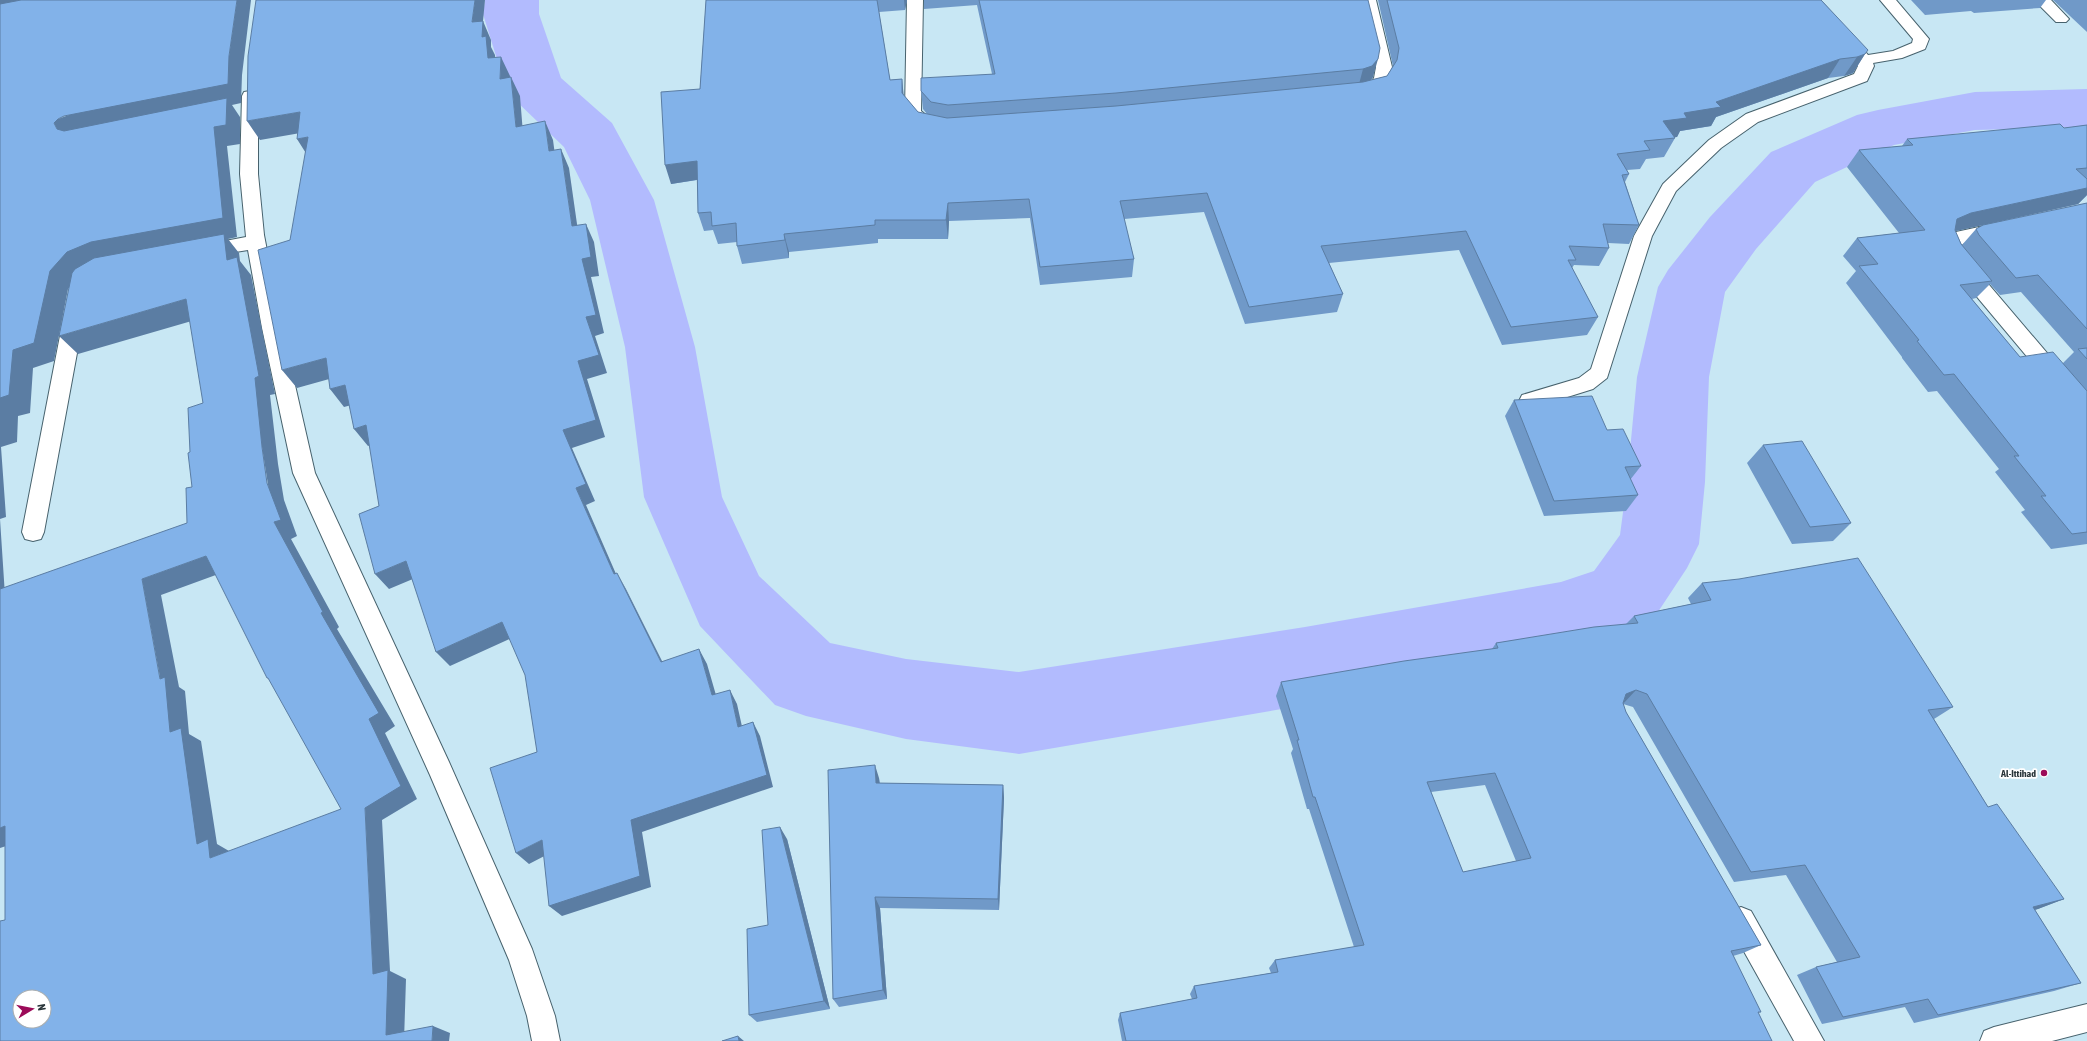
<svg xmlns="http://www.w3.org/2000/svg" width="2087" height="1041" viewBox="0 0 2087 1041" font-family="'Asap Condensed',sans-serif">
	<style>
		.lines { fill: none; stroke-linecap: round; stroke-linejoin: round }
		.river { fill: #b2bbfe; fill-rule: evenodd }
		.minor-casing { stroke: #47626d; stroke-width: 2 }
		.minor { fill: #fff; fill-rule: evenodd }
		.wall { fill: #7099c8; fill-rule: evenodd }
		.shaded-wall { fill: #5b7da3 }
		.building { fill: #82b2e9; stroke: #5b7da3; fill-rule: evenodd }
		.poi-dot { fill: #9c0b59; stroke: #fff; stroke-width: 1.5 }
		.labels { text-anchor: middle; stroke-width: 3.5; stroke-linejoin: round; paint-order: stroke }
		.poi-label { font-size: 10px; font-weight: bold; fill: #29353a; stroke: #fff; text-anchor: end }
	</style>
	<rect width="100%" height="100%" fill="#c8e7f4"/>
	<g class="lines">
		<path class="river" d="M485,0h54v14l22,64 51,45 42,77 41,147 27,150 37,79 71,67 76,16 113,13 286,-45 256,-45 33,-11 26,-36 7,-53 10,-105 21,-90 10,-17 42,-53 61,-65 86,-37 21,-5 97,-18 112,-3v38l-112,3 -81,15 -79,37 -59,67 -31,43 -16,85 -4,105 -6,62 -12,24 -35,53 -91,35 -256,49 -286,49 -113,-15 -100,-23 -31,-11 -75,-79 -56,-129 -19,-150 -35,-147 -26,-53 -51,-49 -8,-13 -22,-71z"/>
		<g class="minor-casing">
			<path id="minor" d="M907,0h16l-2,111 19,16 -2,4c-16,4 -25,-8 -33,-20z
				M1360,0h16l16,67 -2,11 -10,16 -20,4 -6,-1 -2,-4 2,-4 14,-3 6,-8 2,-11z
				M1804,0h16l48,55 25,-4 19,-8 1,-4 -33,-39h16l33,39 -4,10 -23,9 -29,5 1,3 -7,15 -109,41 -37,26 -45,43 -24,45 -45,142 -14,11 -64,20 -7,-2 -3,-6 3,-6 57,-17 12,-9 43,-133 29,-52 46,-44 37,-26 108,-40 4,-8 -2,-5z
				M2034,0h17l18,19 -3,3h-10z
				M250,91l6,1 2,4v78l6,61 18,93 33,145 134,289 83,187 23,67 5,25h-28l-5,-25 -18,-56 -79,-185 -137,-302 -31,-145 -14,-78 -44,7 -7,-1 -2,-5 2,-5 7,-1 42,-8 -6,-63 2,-78 2,-4z
				M2002,222l6,2 3,4 -3,4 -41,9 -8,6 3,6 125,147v22l-7,-2 -133,-159 -6,-14 2,-9 13,-6z
				M74,308l7,2 3,5 -40,217 -3,7 -8,2 -8,-2 -3,-7 42,-217 3,-5z
				M1741,907l10,4 73,130h-30l-67,-120 4,-10z
				M2087,1004v28l-35,9h-72l4,-10 10,-4z"/>
		</g>
		<use href="#minor" class="minor"/>
	</g>
	<path class="wall" d="M706,0h201l-2,10 -26,2 11,68 12,-1 1,16 15,17 9,2 -4,-5 -2,-18 71,-17 -15,-69 -53,4v-9h444l5,77 -2,3 16,-4 6,-10 -15,-66h443l44,54 -12,19 -9,3 -16,2 -112,39 -5,9 -31,5 -3,6h-3l1,1 -11,19 -18,2 -6,10 -13,1 2,4 -4,8 14,43 -10,19 -21,-1 1,5 -10,18 -25,-1 -2,3 26,49 -11,18 -85,10 -43,-95 -130,13 14,31 -6,18 -92,12 -41,-112 -80,7 10,40 -2,18 -92,8 -10,-67 -81,3 -1,18h-70v4l-89,9v6l-47,6 -5,-18v-4l-19,2 -5,-14 -9,1 -6,-18 -1,-33 -26,4 29,-95z
		M1911,0h135l-6,8 -66,5 -3,-2 -46,4z
		M2053,0h34v32z
		M2087,125v70l-9,9 -123,27 7,14 14,-16 111,-26v341l-36,5 -30,-37 4,-2 -30,-38 4,-3 -62,-78 -9,1 -26,-34v-1l-56,-74 10,-12 -13,-15 14,-18 42,-5 -52,-66 12,-17 43,-4 5,-7 157,-11zM1990,284l10,11 21,-3 53,60 -11,11 -43,-6 -48,-58 4,-1z
		M1514,400l93,30 34,36 -11,14 8,15 -12,16 -82,5 -39,-100z
		M1763,445l88,78 -18,18 -41,3 -45,-81z
		M1702,583l251,124 -19,12 54,88 76,92 -29,11 46,73 -27,8 -140,32 -9,-16 -83,17 -25,-49 19,-8 21,-5 -51,-87 -52,7 -101,-175 -10,-3 3,8 135,233 -18,8 -10,3 28,56 -3,1 14,28h-650l-4,-21 2,-7 72,-14 -2,-5 4,-8 77,-13 -2,-5 6,-8 79,-13 -45,-138h-2l-16,-56 2,-4 -17,-53 5,-14 211,-33 4,-6 130,-19 8,-8 57,-12 -3,-6zM1485,785l31,76 -53,11 -32,-80z
		M879,778l1,5 123,2 1,13 -5,112 -119,-2 7,91 -48,8 -6,-8z
		M787,839l43,170 -73,13 -8,-7z"/>
	<path class="shaded-wall" d="M0,0h71l-71,12z
		M237,0h14l-9,75 -1,28 -9,2 8,12v27l-13,2 10,91 -9,2 11,14 1,8 11,14 24,119 -5,1 8,69 6,36 13,36 -6,3 48,88 -2,2 58,97 -10,7 32,66 -35,21 8,151 16,8 -2,62 -18,-6 -13,-61 -8,-166 4,-89 -48,-106 -47,-91 -12,-75 -22,-170 -155,-6 -17,18 -14,72 -21,7 -3,45 -12,3 -1,26 -16,5 5,70 -6,2 6,92 -6,-4v-209l13,-48 44,-221 -3,-6 4,-4 171,-63z
		M475,0h10l-2,21 8,19v7l4,8 1,23 -24,-56z
		M904,0h3l-2,10z
		M1865,54l-12,19 -9,3 13,-19z
		M501,57l9,19 -2,22 -8,-19z
		M1378,59l-5,18 -6,8 -9,3 5,-19z
		M1840,59l-12,19 -112,39 -5,9 -31,5 -3,6 -24,3 10,-19 53,-19z
		M511,77l9,19 4,50 -8,-19z
		M902,79l2,19 -2,-5z
		M300,112l12,19 -52,9 -13,-19z
		M545,121l8,19 4,30 -8,-19z
		M308,137l1,21 -12,-19z
		M561,149l8,19 11,77 -8,-19z
		M697,161l5,18 -31,5 -6,-19z
		M2087,188v7l-9,9 -122,27 -14,6 15,-18 14,-6z
		M948,203l1,18 -1,18 -2,-19z
		M586,224l8,18 5,34 -8,1 13,56 -9,3 12,37 -20,6 18,58 -33,11 23,53 -9,4 37,85 -9,-16 -38,-86 -13,-58 15,-69 8,-44 -4,-58z
		M784,234l5,18v6l-4,-18z
		M186,299l16,19 -124,36 -19,-18z
		M326,358l14,18 -43,12 -15,-18z
		M345,385l14,18 -15,4 -14,-18z
		M366,425l14,17 -12,4 -14,-17z
		M206,556l18,16 -63,23 18,92 6,4 4,43 12,7 16,103 12,7 -19,7 -13,-14 -27,-112 -28,-153z
		M406,561l14,15 -31,13 -14,-15z
		M617,573l9,16 44,88 -9,-15z
		M502,622l12,15 -64,29 -14,-14z
		M699,649l8,15 13,45 -8,-14z
		M730,690l7,14 8,36 -7,-13z
		M1636,690l-13,14 3,-10z
		M753,722l7,14 13,51 -131,45 9,55 -89,29 -13,-10 82,-86z
		M875,765l4,13 1,18 -4,-13z
		M1003,785l1,13 -5,112 -1,-11z
		M5,826l26,12 -31,10v-20z
		M780,827l7,12 43,170 -6,-8z
		M542,840l12,11 -25,13 -13,-11z
		M875,897l5,11 7,91 -4,-9z
		M2064,899l-26,10 -30,7 25,-9z
		M433,1026l17,7 -1,8h-17z
		M738,1036l6,5h-5z"/>
	<path class="building" d="M21,0h216l-8,56 -1,28 -164,32 -6,3 -4,4 3,6 7,2 163,-33 -1,27 -12,2 9,91 -132,24 -24,10 -17,19 -16,72 -21,7 -4,45 -9,3v-394z
		M256,0h219l-3,22 11,-1 -1,16 4,-1 2,22 13,-1 -1,22 11,-2 5,50 29,-6 4,30 12,-2 11,77 14,-2 5,33 -9,2 14,56 -10,2 13,38 -21,6 18,59 -33,10 23,54 -10,4 38,86 3,-1 44,89 38,-13 13,46 18,-5 8,37 15,-5 14,53 -136,45 9,56 -91,30 -7,-66 -26,13 -26,-85 47,-16 -12,-77 -23,-53 -66,30 -30,-91 -31,13 -16,-60 20,-8 -13,-81 -12,4 -9,-44 -15,4 -4,-31 -44,12 -24,-120 32,-10 18,-103 -11,2 3,-27 -53,9 1,-65z
		M706,0h171l13,80 12,-1v14l16,19 29,6 169,-12 247,-24 24,-6 10,-16 2,-12 -12,-48h434l47,50 -3,4 -8,3 -17,2 -124,43 5,5 -37,6 3,5 -24,3 12,17 -31,3 6,9 -33,4 12,20 -7,1 17,50 -36,-1 6,24 -40,-2 7,14h-8l30,57 -87,10 -45,-96 -145,15 22,48 -94,13 -42,-114 -87,8 14,58 -94,8 -11,-68 -81,4 -2,17h-71v5l-91,9 1,6 -48,6 -1,-23 -24,3 -1,-14 -13,1 -1,-52 -32,4 -4,-73 39,-3z
		M979,0h389l12,48 -2,11 -6,7 -9,3 -247,24 -168,12 -17,-3 -10,-11v-13l74,-4z
		M2060,124l4,4 23,-3v43l-11,1 11,10v9l-116,25 -14,6 -2,11 6,14 31,37 -32,4 60,72 33,-5 34,39v141l-15,2 -31,-38h5l-32,-40h5l-65,-82 -10,1 -27,-34 2,-1 -60,-74 19,-2 -21,-26 68,-8 -66,-80 54,-5 -6,-6z
		M2087,203v126l-49,-54 -22,3 -37,-43 -3,-6 7,-4z
		M224,234l3,26 10,-3 22,119 -4,2 7,69 5,36 14,37 -7,2 49,90 -2,1 58,100 -10,6 32,67 -36,22 8,166 15,-4 -2,65 47,-9 -1,15h-432v-120l5,-1v-94l-5,2v-239l187,-66 -1,-35 6,-1 -4,-34 2,-1 -2,-44 15,-5 -17,-104 -127,37 13,-63 3,-4 19,-11zM206,556l61,122h1l73,131 -131,49 -2,-19 -11,5 -16,-116 -11,4 -5,-55 -5,2 -18,-100zM20,997h24v24h-24z
		M2087,348v11l-9,-10z
		M1592,396l15,34 16,-1 18,37 -16,1 13,28 -84,6 -40,-101z
		M1802,441l49,82 -41,4 -47,-82z
		M1858,558l95,149 -25,3 60,97 9,-3 67,95 -31,8 48,76 -143,32 -10,-16 -85,18 -27,-50 44,-10 -55,-92 -54,7 -104,-178 -11,-4 -10,4 -3,9 3,9 135,233 -30,6 30,61h-3l14,29h-646l-6,-28 77,-15 -3,-12 84,-14 -3,-12 89,-15 -49,-148h-2l-16,-57h2l-18,-58 123,-21 94,-13 -2,-5 98,-16 44,-4 -4,-7 77,-16 -9,-17 37,-4zM1495,773l36,85 -68,14 -36,-90z
		M875,765l1,18 127,2 -5,114 -123,-2 8,93 -50,9 -5,-229z
		M780,827l44,174 -75,14 -2,-86 21,-4 -6,-95z
		M738,1036l1,5h-17z"/>
	<circle class="poi-dot" cx="2044" cy="773" r="4"/>
	<g class="labels">
		<g class="poi-label">
			<text x="2036" y="777">Al-Ittihad</text>
		</g>
	</g>
	<g transform="translate(32 1009) rotate(80)"><circle r="19" fill="#ffffff" stroke="#a9aeb0"/>
	<path d="M0-3L7 15L0 10L-7 15Z" fill="#9c0b59"/>
	<text y="-6" font-size="11" font-weight="bold" text-anchor="middle" fill="#29353a">N</text>
	</g>
</svg>
